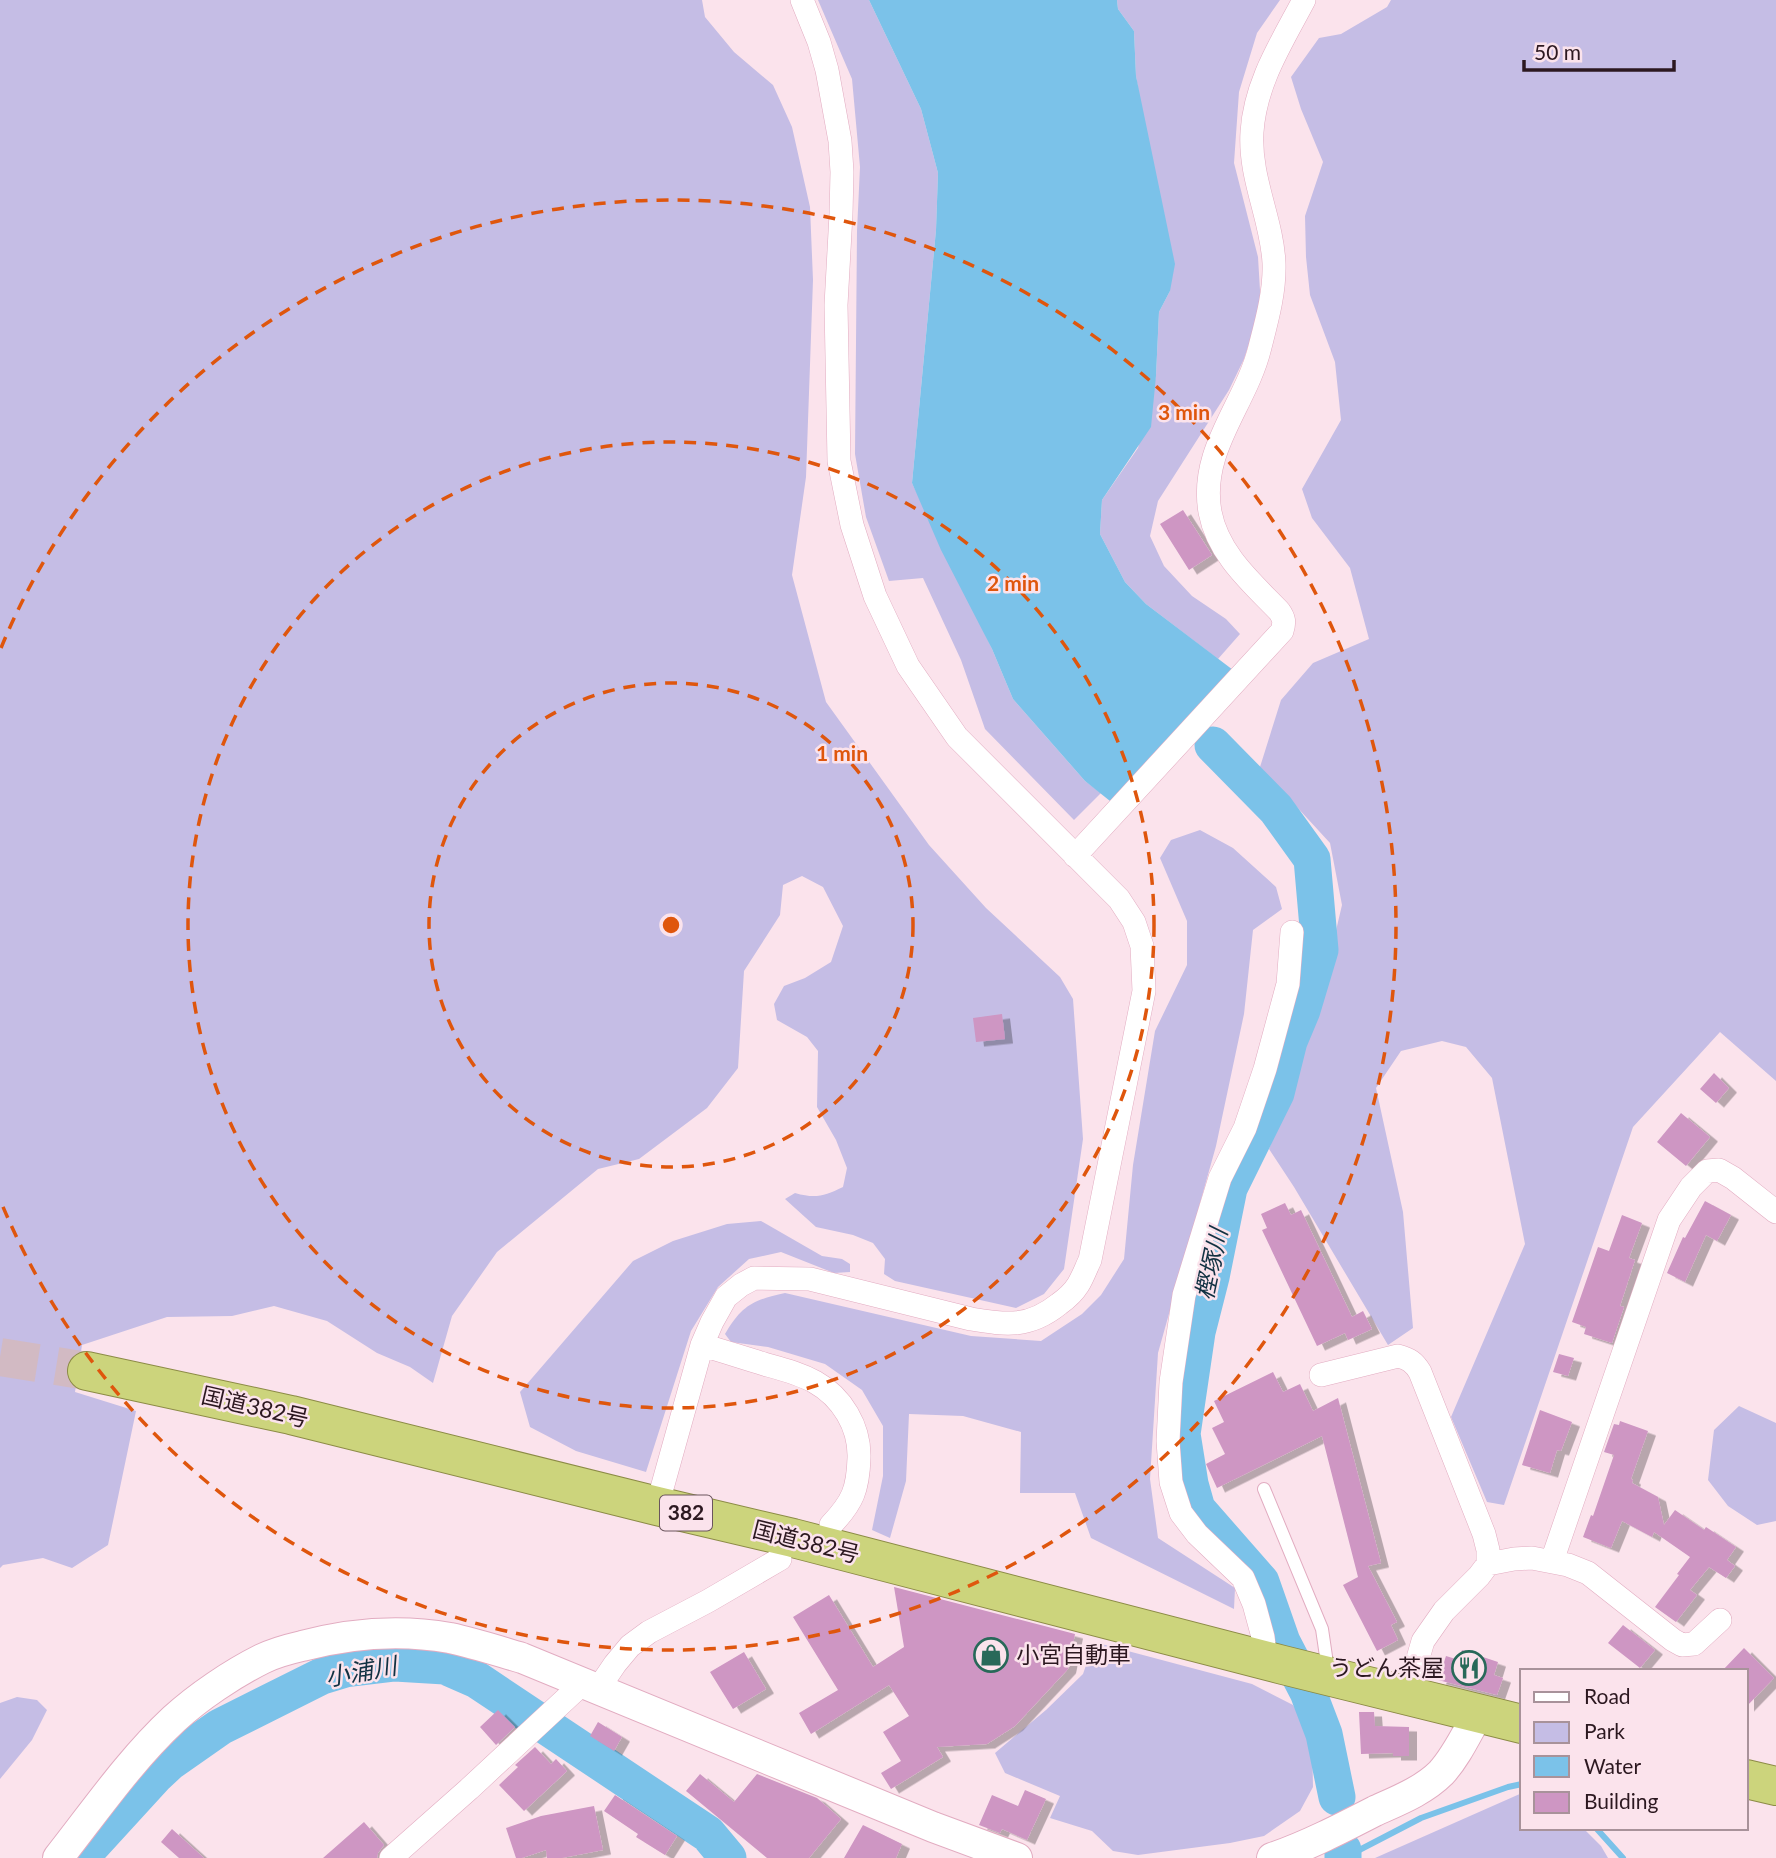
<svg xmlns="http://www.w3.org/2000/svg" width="1776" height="1858" viewBox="0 0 1776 1858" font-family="Lato,'Noto Sans JP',sans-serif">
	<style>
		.green { fill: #c5bde5 }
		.water { fill: #7bc2e9 }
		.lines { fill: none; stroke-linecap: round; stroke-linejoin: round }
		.stream { stroke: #7bc2e9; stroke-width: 6 }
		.river { stroke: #7bc2e9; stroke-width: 37 }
		.building { fill: #ce96c3; filter: url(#shadow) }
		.trunk-tunnel { stroke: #d2bac3; stroke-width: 38; stroke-dasharray: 38 19; stroke-linecap: butt }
		.service-casing { stroke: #e2acc1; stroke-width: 14 }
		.minor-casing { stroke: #e2acc1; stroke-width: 24 }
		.tertiary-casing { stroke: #e2acc1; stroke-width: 32 }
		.trunk-casing { stroke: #8c8b46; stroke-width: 40 }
		.service { stroke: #fff; stroke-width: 12 }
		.minor { stroke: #fff; stroke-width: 23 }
		.tertiary { stroke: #fff; stroke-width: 30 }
		.trunk { stroke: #ccd47c; stroke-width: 38 }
		.ring { fill: none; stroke: #df560d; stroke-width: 3.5; stroke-dasharray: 12 9 }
		.labels { text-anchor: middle; stroke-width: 5; stroke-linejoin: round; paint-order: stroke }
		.shield { fill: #fbe3ec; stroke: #6a555d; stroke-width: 2 }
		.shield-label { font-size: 21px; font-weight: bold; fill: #2c1820 }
		.street-label { font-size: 23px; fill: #2c1820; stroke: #fbe3ec }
		.poi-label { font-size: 23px; fill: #2c1820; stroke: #fbe3ec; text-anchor: start }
		.water-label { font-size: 24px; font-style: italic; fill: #113142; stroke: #fbe3ec }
		.centre { fill: #df560d; stroke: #fbe3ec; stroke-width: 3.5 }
		.ring-label { font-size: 21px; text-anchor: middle; font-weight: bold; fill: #df560d; stroke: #fbe3ec; stroke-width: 5; stroke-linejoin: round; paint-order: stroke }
	</style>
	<defs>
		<filter id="shadow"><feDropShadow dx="8" dy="4.5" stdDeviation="0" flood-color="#0004"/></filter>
	</defs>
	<rect width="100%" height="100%" fill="#fbe3ec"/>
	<path class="green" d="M0,0h702l3,17 29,35 39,33 19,42 18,80 3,73 -7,197 -14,98 34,127 103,143 57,63 74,69 13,22 10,140 -19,130 -20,25 -28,14 -121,-27 -11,-7 1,-15 -12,-16 -20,-8 -37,-8 -31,-28 10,-6c21,6 29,3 48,-6l4,-19 -11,-28 -19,-33 1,-56 -11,-14 -30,-17 -3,-16 10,-18 21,-8 26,-16 12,-36 -20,-39 -21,-11 -19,9 -3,30 -36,56 -6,97 -31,40 -68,51 -41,10 -101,83 -45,64 -19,67 -23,-16 -33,-14 -50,-32 -53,-15 -42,10 -65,1 -85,28 -7,47 61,19 -28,134 -36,23 -29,-10 -40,7 -3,3z
		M818,0h51l52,109 17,64 -2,57 -24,253 80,166 21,50 72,82 16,12 -27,27 -89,-91 -24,-69 -38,-82 -34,3 -23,-64 -11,-63 2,-223 3,-64 -8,-88z
		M1117,0h163l-23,33 -18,59 -5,71 24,94 3,50 -17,52 -15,31 -71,111 -8,35 14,30 28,30 34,23 14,15 -22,25 -72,-55 -21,-22 -25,-48 2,-34 36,-52 18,-72 3,-64 11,-21 -34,-215 -2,-45 -16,-22z
		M1391,0h385v1081l-56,-49 -87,95 -129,378 -17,-3 -36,-85 74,-173 -33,-166 -26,-31 -24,-6 -41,10 -25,37 27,124 10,116 -25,17 -94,-158 -25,-38 45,-125 28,-119 -12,-62 -70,-76 21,-67 32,-37 56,-24 -19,-71 -38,-50 -10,-29 39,-69 -6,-58 -25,-67 -4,-38 -1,-41 18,-54 -22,-53 -10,-32 28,-39 22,-4 46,-27z
		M1200,830l33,18 43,39 6,22 -29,21 -9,84 -28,132 -58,207 -8,126 8,59 77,50 -1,21 -143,-71 -16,-45h-55l1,-61 -58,-16 -54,-2 -3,67 -16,57 -18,-8 11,-54v-50l-21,-36 -37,-26 -57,-17 -37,-5 -6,-8c17,-29 28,-34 60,-41l186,43 70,5 41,-27 19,-19 23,-36 9,-94 22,-134 32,-66v-44l-27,-63 11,-18z
		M761,1221l61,35 20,3 8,5v8l-16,1 -53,-21 -32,7 -31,28 -27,44 -45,141 -70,-21 -46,-24 -10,-35 113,-131 40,-20 54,-17z
		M1739,1406l37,17v98l-19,4 -29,-19 -20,-26 6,-50z
		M1094,1642l158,42 41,21 19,32 1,50 -13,24 -36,25 -34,7 -92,12 -25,-4 -21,-20 -42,-13 10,-22 -55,-23 -10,-20 51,-43 37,-36z
		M17,1697l20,3 10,10 -15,30 -32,39v-76z
		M1522,1793v35h61l18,18 7,12h-233z"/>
	<path class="water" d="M869,0h248l1,9 16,22 2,45 39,188 -5,27 -11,21 -3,64 -5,51 -49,73 -2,34 25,48 21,22 87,66 -123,131 -25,-20 -72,-82 -21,-50 -51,-99 -29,-67 24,-253 2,-57 -17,-64z"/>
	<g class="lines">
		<path class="stream" d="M1596,1828l27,30
			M1344,1858l77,-40 87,-31 14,-3"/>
		<path class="river" d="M1213,745l63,64 36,50 8,91 -18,60 -13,31 -13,52 -47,95 -18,89 -14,55 -15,102 8,50 7,25 64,73 21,60 26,50 16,42 13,63
			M1343,1850v8
			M80,1858l75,-82 15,-14 50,-35 102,-51 23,-7 50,-6 50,3 32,14 231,154 20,24"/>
	</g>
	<path class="building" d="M1183,510l29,45 -23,15 -29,-46z
		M1002,1014l3,25 -29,3 -3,-24z
		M1714,1073l15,15 -13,15 -16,-14z
		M1681,1113l29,24 -24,29 -29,-24z
		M1705,1201l26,14 -14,26 -11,-6 -21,47 -18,-9 16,-36 2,1z
		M1285,1203l6,12 10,-5 51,107 11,-6 9,18 -24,11 -3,-7 -28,13 -55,-116 5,-2 -6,-14z
		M1622,1215l20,8 -13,35 6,2 -15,46 4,1 -12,36 -28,-9 2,-7 -14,-5 26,-75 11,4z
		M1559,1354l15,4 -6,18 -15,-4z
		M1273,1372l10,20 17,-8 13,27 25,-13 43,165 -13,3 29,56 -6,3 7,15 -21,11 -34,-66 15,-8 -36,-141 -105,52 -11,-24 19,-10 -13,-26 12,-6 -10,-21z
		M1540,1410l32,12 -11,29 -4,-1 -7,23 -28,-8z
		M1620,1421l28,10 -17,48 2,1 -1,3 26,14 6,28 11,-15 29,20 2,-3 30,20 -9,13 8,6 -9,12 -17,-11 -19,23 7,5 -21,27 -21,-15 24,-32 -2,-1 13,-17 -36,-25 -2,5 -30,-16 -11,27 -28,-11 8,-22 2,1 21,-61 -10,-3 10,-28 5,1z
		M894,1587l181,47 -7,35 -53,57 -28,18 -50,3 6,10 -52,32 -10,-16 20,-12 -18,-29 26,-16 -20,-31 -78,49 -12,-21 39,-23 -45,-73 36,-22 44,72 31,-20z
		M1623,1625l32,25 -15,18 -32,-25z
		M1744,1648l30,30 -28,29v-36h-24z
		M1462,1650l36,12 -4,13 9,3 -6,17 -59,-15 8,-24 13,4z
		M744,1652l22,37 -33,20 -23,-37z
		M498,1710l17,17 -19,18 -16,-18z
		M1359,1712h15l1,14 34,1v29h-16v-3l-32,1z
		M598,1722l24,15 -8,14 -24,-15z
		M535,1747l16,17 5,-5 11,12 -43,40 -25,-26 19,-18 -3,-2z
		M700,1774l34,28 23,-28 60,24 24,21 -32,39h-42l-81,-67z
		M1025,1790l21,9 -19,41 -25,-11 -2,4 -21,-8 13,-30 26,11z
		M615,1795l62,41 -12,19 -29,-18 2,-3 -34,-23z
		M594,1806l9,44 -41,8h-15l-1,-8 -24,8h-6l-10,-30 35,-12z
		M364,1822l20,23 -6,8 -1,5h-54z
		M863,1825l39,19 -6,14h-52z
		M172,1829l32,29h-25l-18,-16z"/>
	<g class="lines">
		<path class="trunk-tunnel" d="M0,1357l87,14"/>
		<g class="service-casing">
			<path id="service" d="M1264,1489l58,140 6,41"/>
		</g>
		<g class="minor-casing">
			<path id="minor" d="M1075,856l207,-225c3,-9 2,-13 -3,-20 -28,-29 -61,-57 -69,-99 -11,-63 36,-107 50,-165 7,-27 15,-56 14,-84 -2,-44 -25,-85 -22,-131 3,-49 30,-90 52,-132
				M702,1345c21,6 42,13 62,19 18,5 35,9 51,18 27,15 45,45 44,76 -1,31 -6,44 -28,67
				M1321,1375l77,-19c11,3 16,6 22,16l64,162 4,16v14l-9,12 -35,35 -21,30 -16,55
				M657,1506l45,-161 10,-23 14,-25 15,-12 13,-7 56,1 161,40c36,6 58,9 88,-15 7,-5 14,-11 19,-19 5,-8 8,-17 12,-25l54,-269 -2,-45 -8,-24 -15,-23 -162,-162 -49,-71 -33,-70 -23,-71 -13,-64 -3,-156 5,-91 1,-42 -2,-31 -13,-71 -8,-28 -17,-42
				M1552,1561l117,-341 22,-33 16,-16 12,-1 14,8 43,34
				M1488,1564l26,-5 18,-1 36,7 20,8 85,67 9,5 12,-1 26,-24
				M1266,1660l-3,-23 -9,-33 -11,-26 -46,-44 -16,-21 -10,-31 -3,-41 3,-59 13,-87 36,-117 25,-50 20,-59 23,-85 4,-52
				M598,1689l17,-25 15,-18 19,-14 59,-31 72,-42
				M391,1858l78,-69 114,-106"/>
		</g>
		<g class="tertiary-casing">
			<path id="tertiary" d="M58,1858c37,-47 72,-98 116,-139 24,-22 58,-45 88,-60 12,-6 27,-10 40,-13 49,-13 98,-17 148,-8 24,5 48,13 72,20l411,169 84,31
				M1272,1858c35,-12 70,-30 103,-47 22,-10 48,-20 66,-38 15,-16 26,-40 37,-59"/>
		</g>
		<g class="trunk-casing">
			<path id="trunk" d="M87,1371l204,44 366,91 136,32 490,127 239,59
				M1746,1779l30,7"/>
		</g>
		<use href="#service" class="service"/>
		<use href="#minor" class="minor"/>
		<use href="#tertiary" class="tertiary"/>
		<use href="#trunk" class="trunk"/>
	</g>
	<g class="ring">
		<circle cx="671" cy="925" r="242"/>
		<circle cx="671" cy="925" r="483"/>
		<path d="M1 648A725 725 0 1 1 1 1202"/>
	</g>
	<defs>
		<g id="shop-ring" transform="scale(1.75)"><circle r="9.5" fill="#fbe3ec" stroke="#286959" stroke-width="1.5"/><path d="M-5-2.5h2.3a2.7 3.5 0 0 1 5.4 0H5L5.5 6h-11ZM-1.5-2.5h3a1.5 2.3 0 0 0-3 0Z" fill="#286959"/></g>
		<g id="restaurant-ring" transform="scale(1.75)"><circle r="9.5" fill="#fbe3ec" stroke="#286959" stroke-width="1.5"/><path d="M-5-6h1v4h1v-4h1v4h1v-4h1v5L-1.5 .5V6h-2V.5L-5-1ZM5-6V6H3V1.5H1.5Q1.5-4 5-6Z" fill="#286959"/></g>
	</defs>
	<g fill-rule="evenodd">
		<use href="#shop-ring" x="991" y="1655"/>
		<use href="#restaurant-ring" x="1469" y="1668"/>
	</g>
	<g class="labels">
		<rect class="shield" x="660" y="1495.5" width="52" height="35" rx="5"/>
		<g class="shield-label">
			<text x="686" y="1520">382</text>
		</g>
		<g class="street-label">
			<text transform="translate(255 1407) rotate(13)" y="8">国道382号</text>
			<text transform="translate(806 1542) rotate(14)" y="8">国道382号</text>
		</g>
		<g class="poi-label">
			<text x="1016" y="1663">小宮自動車</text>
			<text x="1444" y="1676" text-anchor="end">うどん茶屋</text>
		</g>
		<g class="water-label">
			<text transform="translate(1212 1264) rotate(-78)" y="8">樫塚川</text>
			<text transform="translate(361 1672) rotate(-10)" y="8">小浦川</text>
		</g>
	</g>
	<circle cx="671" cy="925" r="10" class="centre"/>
	<g class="ring-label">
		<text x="1184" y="420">3 min</text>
		<text x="1013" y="591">2 min</text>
		<text x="842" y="761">1 min</text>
	</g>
	<rect x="1520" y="1669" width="228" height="161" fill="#fbe3ec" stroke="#a8929a" stroke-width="2"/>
	<rect x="1534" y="1692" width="35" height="10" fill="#ffffff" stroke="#a8929a" stroke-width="2"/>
	<text x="1584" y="1704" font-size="21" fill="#2c1820">Road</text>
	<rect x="1534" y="1722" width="35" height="21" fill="#c5bde5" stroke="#a8929a" stroke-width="2"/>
	<text x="1584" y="1739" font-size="21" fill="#2c1820">Park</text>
	<rect x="1534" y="1756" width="35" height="21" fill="#7bc2e9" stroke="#a8929a" stroke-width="2"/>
	<text x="1584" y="1774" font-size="21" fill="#2c1820">Water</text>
	<rect x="1534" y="1792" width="35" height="21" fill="#ce96c3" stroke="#a8929a" stroke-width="2"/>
	<text x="1584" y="1809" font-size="21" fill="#2c1820">Building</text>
	<path d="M1524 60v10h150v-10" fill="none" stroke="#2c1820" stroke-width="3.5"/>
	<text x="1534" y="60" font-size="21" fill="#2c1820" stroke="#fbe3ec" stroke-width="5" paint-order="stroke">50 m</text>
</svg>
